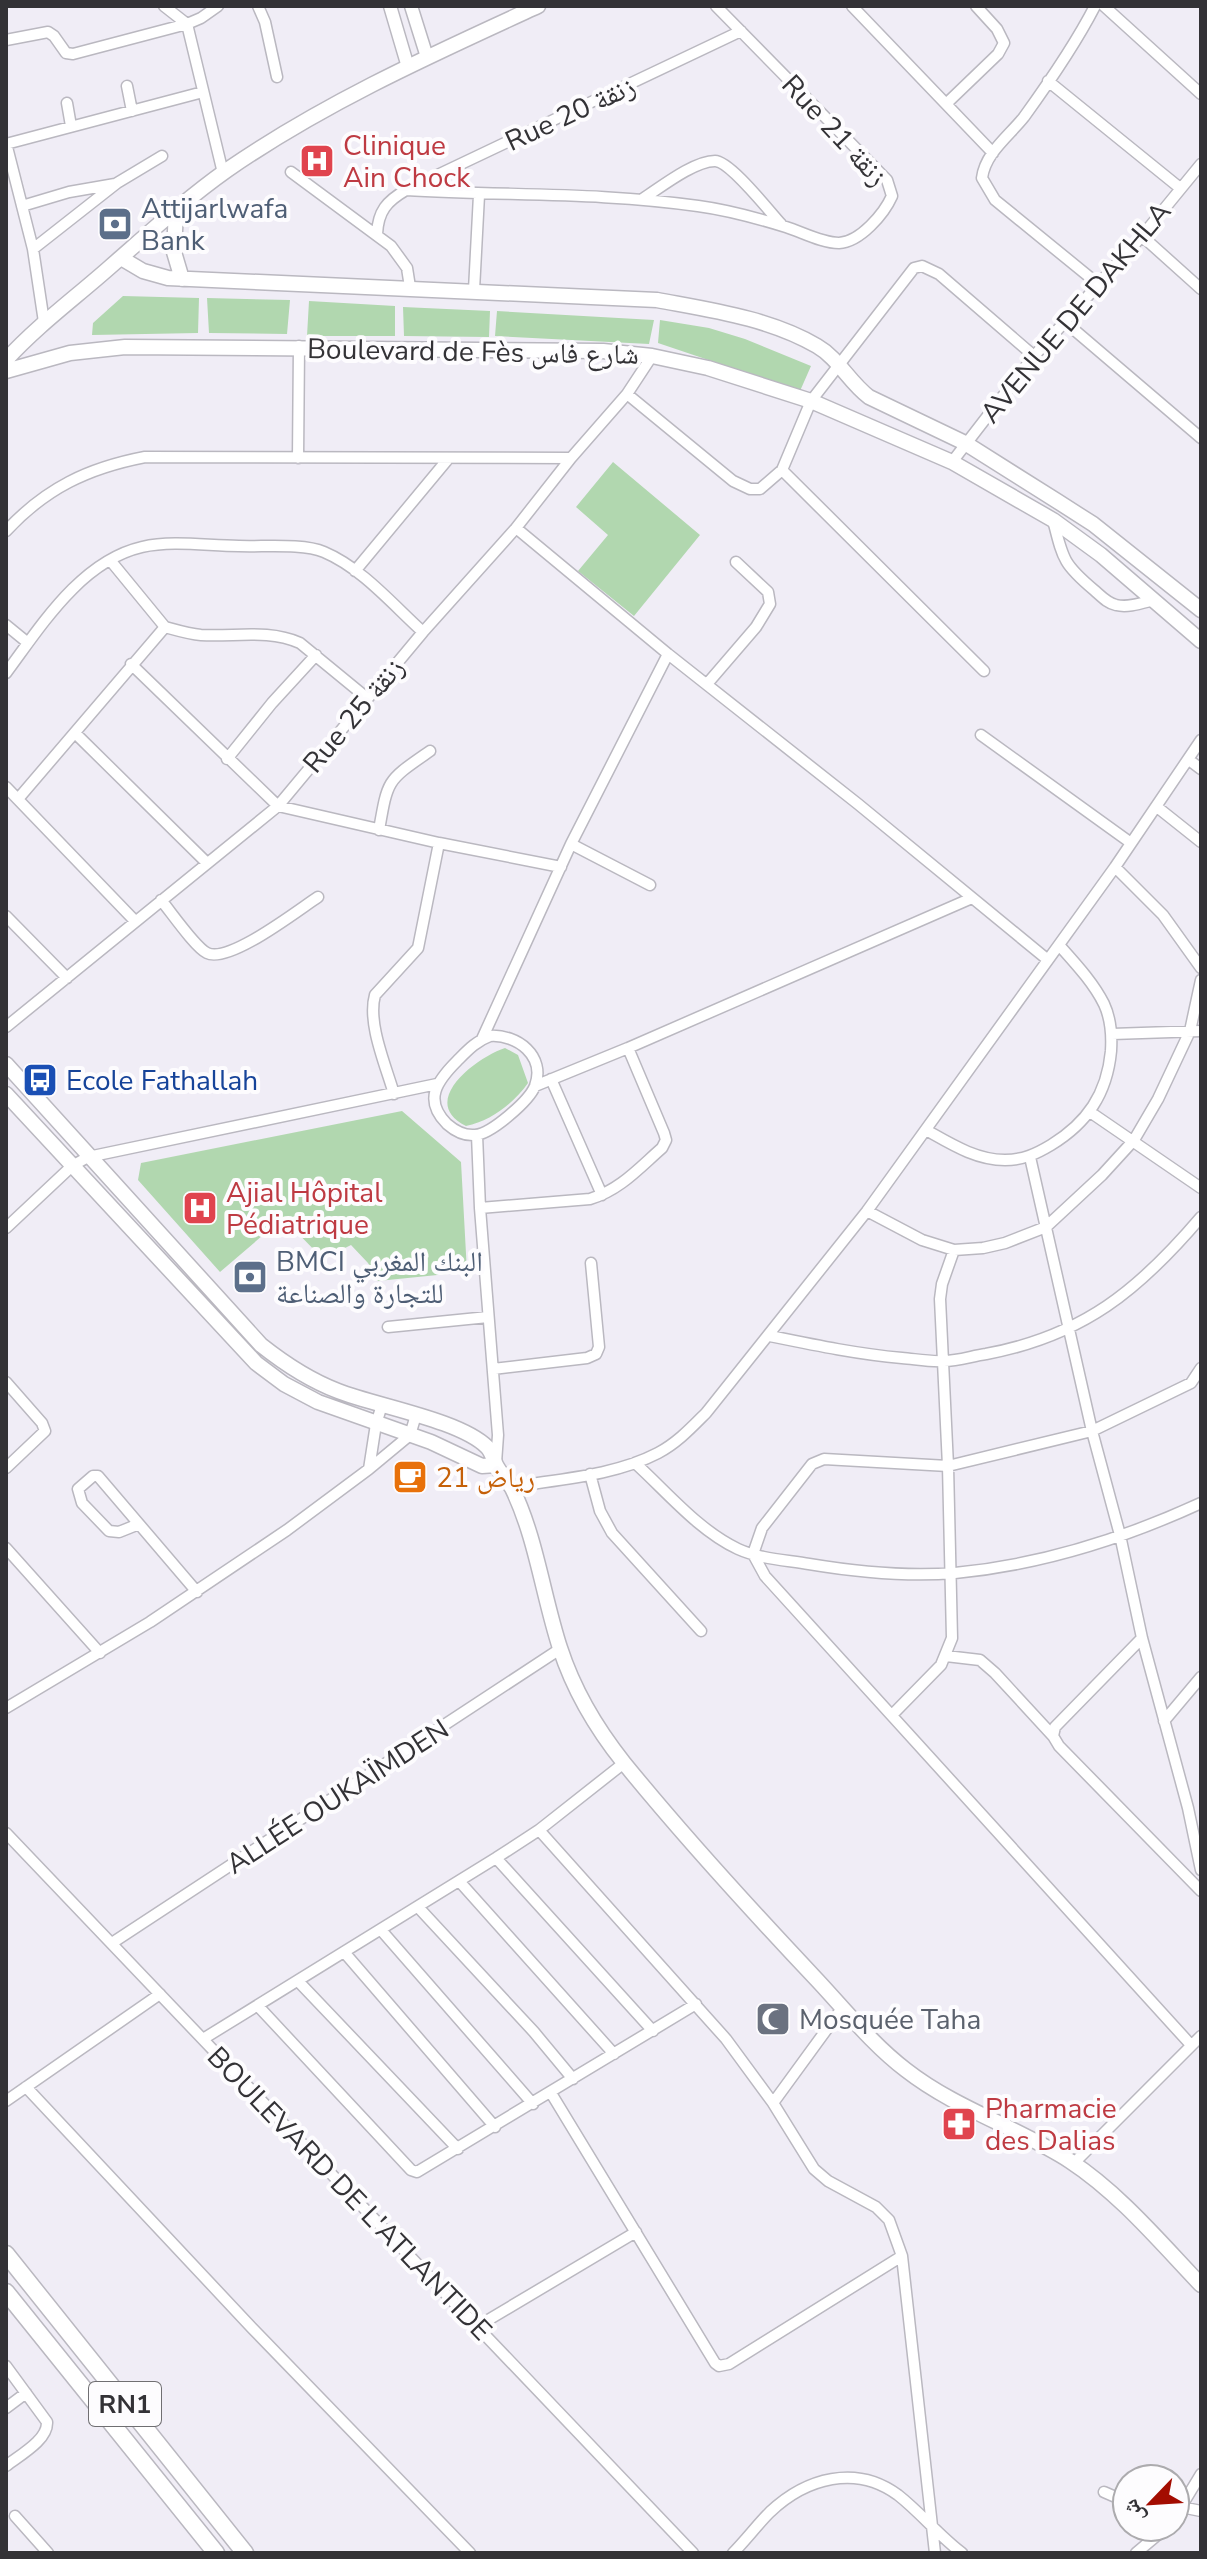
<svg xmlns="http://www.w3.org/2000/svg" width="1207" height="2559" viewBox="0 0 1207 2559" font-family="'Nunito Sans','Noto Naskh Arabic',sans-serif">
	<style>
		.green { fill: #b1d7af }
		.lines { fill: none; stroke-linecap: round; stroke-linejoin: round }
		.minor-casing { stroke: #bab8c0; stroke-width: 13 }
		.tertiary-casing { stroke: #bab8c0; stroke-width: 15 }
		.secondary-casing { stroke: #bab8c0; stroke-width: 17 }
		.trunk-casing { stroke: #bab8c0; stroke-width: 19 }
		.minor { stroke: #fff; stroke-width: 10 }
		.tertiary { stroke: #fff; stroke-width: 12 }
		.secondary { stroke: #fff; stroke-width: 14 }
		.trunk { stroke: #fff; stroke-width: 16 }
		.labels { text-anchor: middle; stroke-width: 8; stroke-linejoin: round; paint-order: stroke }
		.shield { fill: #fdfcfe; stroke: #706f72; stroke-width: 2 }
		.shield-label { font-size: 26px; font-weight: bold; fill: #333236 }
		.street-label { font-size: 28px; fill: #333236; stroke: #fdfcfe }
		.health-label { font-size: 28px; fill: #be3a42; stroke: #fdfcfe; text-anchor: start }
		.service-label { font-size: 28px; fill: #4e5e75; stroke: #fdfcfe; text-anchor: start }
		.transit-label { font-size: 28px; fill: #164399; stroke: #fdfcfe; text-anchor: start }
		.food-label { font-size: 28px; fill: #c56008; stroke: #fdfcfe; text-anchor: start }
		.worship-label { font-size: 28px; fill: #5b616d; stroke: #fdfcfe; text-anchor: start }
	</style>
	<rect width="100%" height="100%" fill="#f0edf6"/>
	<path class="green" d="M123,296l76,2 -1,35 -106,2 1,-12z
		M207,298l83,2 -3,34 -78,-1z
		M309,301l86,5v30h-88z
		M403,307l87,4 -1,26 -85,-1z
		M497,311l157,9 -5,24 -154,-8z
		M660,320l49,8 36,11 66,27 -11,25 -142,-48z
		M613,462l87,73 -66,81 -56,-45 30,-36 -32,-28z
		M505,1048l13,7 10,28c-15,21 -37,38 -62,43 -49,-24 11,-69 39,-78z
		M402,1111l59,51 6,110 -89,9 -10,-18 -17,-18 -28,14 -40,-41 -63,54 -82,-92 3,-17z"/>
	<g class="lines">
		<g class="minor-casing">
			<path id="minor" d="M164,6l23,18 36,149
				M258,6l7,16 12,55
				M852,6l141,147
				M1095,6c-20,39 -45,75 -71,111 -15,19 -39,36 -42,61l13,22 103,84
				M1104,6l97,88
				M6,40l42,-8 6,4 12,17 7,1 114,-30 14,-6 17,-12
				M1048,81l132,107
				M127,86l5,25
				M67,103l4,23
				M947,103l51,-49 6,-11 -7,-14 -21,-23
				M6,143l27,106 11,73
				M6,144l197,-52
				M291,172l100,74 16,22 3,19
				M406,190c98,6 195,2 292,16 30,4 59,12 88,21 16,5 36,16 53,16 21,-1 45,-29 53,-47l-5,-16 -171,-174
				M644,198c17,-11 50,-37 71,-37 15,0 54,50 66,63
				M22,206l47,-14 46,-8
				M377,234c1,-23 10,-33 29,-44l335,-159
				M1142,236l59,53
				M33,249l84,-66 45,-27
				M474,290l5,-95
				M1065,322l136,116
				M627,394l106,87 17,8h10l22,-19 29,-69 103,-133 8,-2 17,8 95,82
				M298,458l1,-112
				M952,462l82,-106 108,-120 59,-72
				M782,470l202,201
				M1053,520c10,39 10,44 41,70 7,6 13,13 22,15 12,3 26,-2 38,-5
				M516,528l152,126 190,150 190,156
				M6,531c40,-43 82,-63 139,-74l426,1
				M110,560l55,67
				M355,571l93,-112
				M6,625l22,18
				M131,664l147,142 161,37 122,24
				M6,673c35,-47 75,-112 136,-126 31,-7 66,-1 97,-1 24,1 64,-3 85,6 38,16 69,53 99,80
				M707,684l49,-57 14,-23 -2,-12 -32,-30
				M75,733l131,129
				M981,735l150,108
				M227,759l45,-56 44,-48
				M1189,760l12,9
				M6,787l129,134
				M18,799l147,-172c11,3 24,7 36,8 34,2 67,-6 99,8l67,55
				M1157,807l44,35
				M379,830c9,-52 8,-49 51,-79
				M571,844l79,41
				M1115,867l48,48 38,53
				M161,900c10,12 34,47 46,53 22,11 91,-43 111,-56
				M6,916l61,62
				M6,1027l272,-221 145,-174 93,-104 55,-70 56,-64 25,-38
				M1112,1034l89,-3
				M490,1036c27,-2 56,20 45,50 -6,15 -44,48 -60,49 -11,1 -20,-4 -28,-11 -24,-24 -10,-43 10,-63 10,-10 19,-20 33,-25z
				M482,1039l89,-195 97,-190
				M551,1079l51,116
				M535,1086l93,-38 344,-150
				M394,1094c-8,-28 -27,-71 -19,-99l43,-47 21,-105
				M1090,1112l111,76
				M926,1130c25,14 50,30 79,30 18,0 31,-6 46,-15 36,-22 56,-51 60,-94 1,-16 0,-32 -7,-47 -11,-22 -29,-41 -45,-59
				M477,1135l3,73 18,227 -2,28
				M1030,1157l62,274 28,104 22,103 46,170 13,62
				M480,1208l110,-9c30,-9 49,-31 72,-51l4,-8 -2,-7 -36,-85
				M867,1211l55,29 32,10 29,-2 22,-5 41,-16 56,-52 32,-35 24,-41 32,-68 11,-51
				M6,1228l66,-62 16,-9 349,-73
				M388,1327l100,-10
				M770,1336c44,9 87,18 132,22 13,1 28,4 42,3 14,0 28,-5 42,-7 97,-18 153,-64 215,-137
				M493,1369l94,-11 9,-4 3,-7 -8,-84
				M6,1382l36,41 3,8 -39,37
				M635,1463c32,29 63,67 103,86 22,10 48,11 71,15 48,8 98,13 146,9 84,-8 170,-35 246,-70
				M369,1469l7,-45 6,-19
				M590,1474l10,37 12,22 89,98
				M511,1487c48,-8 103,-11 147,-34 19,-10 33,-25 48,-40l161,-202 248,-344 86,-127
				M139,1524l-20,8 -10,-1 -27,-28 -4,-14 15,-13h5l99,116
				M6,1548l94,105
				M946,1656l34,4 15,13 58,63 6,10 142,145
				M6,1708l144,-86 137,-92 82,-61 41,-34 6,-20
				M893,1714l48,-49 11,-27 -4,-172 -8,-167 2,-15 12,-34
				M1164,1721l37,-44
				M1053,1736l2,-9 87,-89
				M539,1830l187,209 47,64 41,66 14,12 48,26 13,13 13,36 33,297
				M6,1833l687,720
				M496,1858l157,173
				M459,1881l155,173
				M418,1907l116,125 39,47
				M381,1930l152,174
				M112,1943l448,-294
				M344,1952l151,175
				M298,1981l160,168
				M258,2006l153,164 6,2 279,-168
				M203,2039l293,-181 43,-28 85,-67
				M1191,2045l-426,-469 -12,-22 9,-26 50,-64 12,-5 124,7 144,-35 99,-48 10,-15
				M26,2087l226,241 218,225
				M551,2093l164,270 4,3 10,-2 173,-108
				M6,2101l154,-107
				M773,2103l70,-96
				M1074,2163l127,-127
				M478,2326l158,-94
				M6,2366l41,56c1,18 -27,33 -41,44
				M6,2408l20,-15
				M1104,2492l23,10
				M1181,2507l20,4
				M15,2516l33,37
				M1175,2517l26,-43
				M733,2553c13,-13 24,-28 37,-41 36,-34 86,-48 128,-17 23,18 41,41 64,58
				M1136,2553l31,-26"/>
		</g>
		<g class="tertiary-casing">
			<path id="tertiary" d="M390,6l18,61
				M411,6l16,51"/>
		</g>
		<g class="secondary-casing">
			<path id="secondary" d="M176,210l-2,42 8,27
				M121,258l22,13 25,7 489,22c53,10 112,18 160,46 21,12 32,36 52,51l96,46 92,58 36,23 108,86
				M6,360c32,-35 69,-62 104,-93 38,-33 76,-68 117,-97 97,-67 204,-115 311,-164
				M6,371l64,-18 55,-6 478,4 49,5 56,12 103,33 141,61 101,58 48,35 100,86
				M6,1064l255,281c24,19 48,35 77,46 38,15 122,29 149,56 5,5 6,12 9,18 4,8 11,15 16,23 24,49 31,108 48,160 14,43 36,80 64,115 61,75 127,147 194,218 28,30 55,64 88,89 50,39 111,57 164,91 49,32 90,81 131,124
				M6,1094l250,269 28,21 34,18 113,40 51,24 14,-1"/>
		</g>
		<g class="trunk-casing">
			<path id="trunk" d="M6,2254l239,299
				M6,2292l210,261"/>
		</g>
		<use href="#minor" class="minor"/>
		<use href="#tertiary" class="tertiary"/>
		<use href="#secondary" class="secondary"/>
		<use href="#trunk" class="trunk"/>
	</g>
	<defs>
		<g id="hospital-square" transform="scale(1.8)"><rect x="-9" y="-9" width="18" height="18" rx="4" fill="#e0444e" stroke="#fdfcfe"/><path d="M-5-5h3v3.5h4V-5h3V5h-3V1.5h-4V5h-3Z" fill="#fff"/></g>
		<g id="bank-square" transform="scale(1.8)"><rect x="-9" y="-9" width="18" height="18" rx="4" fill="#5c6f8a" stroke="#fdfcfe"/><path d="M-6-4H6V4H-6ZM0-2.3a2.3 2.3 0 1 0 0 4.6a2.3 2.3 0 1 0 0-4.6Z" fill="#fff"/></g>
		<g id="bus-square" transform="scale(1.8)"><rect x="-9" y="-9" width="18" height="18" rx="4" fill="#1a4fb4" stroke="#fdfcfe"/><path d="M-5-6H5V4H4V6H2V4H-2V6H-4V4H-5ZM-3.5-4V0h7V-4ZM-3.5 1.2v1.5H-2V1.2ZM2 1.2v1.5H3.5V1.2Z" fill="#fff"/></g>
		<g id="cafe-square" transform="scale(1.8)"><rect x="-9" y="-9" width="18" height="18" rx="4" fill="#e8710a" stroke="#fdfcfe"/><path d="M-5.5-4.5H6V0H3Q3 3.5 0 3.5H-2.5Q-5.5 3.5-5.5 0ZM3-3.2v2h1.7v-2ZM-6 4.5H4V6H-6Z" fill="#fff"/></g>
		<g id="mosque-square" transform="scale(1.8)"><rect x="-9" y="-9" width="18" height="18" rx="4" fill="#6b7280" stroke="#fdfcfe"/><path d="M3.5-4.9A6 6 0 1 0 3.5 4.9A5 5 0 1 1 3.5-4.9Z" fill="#fff"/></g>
		<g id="pharmacy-square" transform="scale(1.8)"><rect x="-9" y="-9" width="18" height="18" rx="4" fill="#e0444e" stroke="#fdfcfe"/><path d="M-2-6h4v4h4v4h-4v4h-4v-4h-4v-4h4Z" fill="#fff"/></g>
	</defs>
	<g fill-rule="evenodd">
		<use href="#hospital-square" x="317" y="161"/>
		<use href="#bank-square" x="115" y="224"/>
		<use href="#bus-square" x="40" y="1080"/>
		<use href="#hospital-square" x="200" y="1208"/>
		<use href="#bank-square" x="250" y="1277"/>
		<use href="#cafe-square" x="410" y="1477"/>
		<use href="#mosque-square" x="773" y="2019"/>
		<use href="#pharmacy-square" x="959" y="2124"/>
	</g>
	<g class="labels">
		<rect class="shield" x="89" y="2382" width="72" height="44" rx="6"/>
		<g class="shield-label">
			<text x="125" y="2413">RN1</text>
		</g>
		<g class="street-label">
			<text transform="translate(570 113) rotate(-25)" y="10">Rue 20 زنقة</text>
			<text transform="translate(835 130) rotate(47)" y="10">Rue 21 زنقة</text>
			<text transform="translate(1075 312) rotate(-50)" y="10">AVENUE DE DAKHLA</text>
			<text transform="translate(473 351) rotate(1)" y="10">Boulevard de Fès شارع فاس</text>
			<text transform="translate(353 715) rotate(-50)" y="10">Rue 25 زنقة</text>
			<text transform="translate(337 1796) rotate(-33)" y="10">ALLÉE OUKAÏMDEN</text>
			<text transform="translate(350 2193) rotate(46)" y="10">BOULEVARD DE L'ATLANTIDE</text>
		</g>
		<g class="health-label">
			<text x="343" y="155">Clinique<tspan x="343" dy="32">Ain Chock</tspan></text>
			<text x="226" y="1202">Ajial Hôpital<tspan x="226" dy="32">Pédiatrique</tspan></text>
			<text x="985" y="2118">Pharmacie<tspan x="985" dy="32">des Dalias</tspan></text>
		</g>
		<g class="service-label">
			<text x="141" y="218">Attijarlwafa<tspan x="141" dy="32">Bank</tspan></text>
			<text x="276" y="1271">BMCI البنك المغربي<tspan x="276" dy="32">للتجارة والصناعة</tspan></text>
		</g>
		<g class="transit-label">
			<text x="66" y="1090">Ecole Fathallah</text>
		</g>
		<g class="food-label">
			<text x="436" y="1487">رياض 21</text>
		</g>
		<g class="worship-label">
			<text x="799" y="2029">Mosquée Taha</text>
		</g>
	</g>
	<rect width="1207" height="2559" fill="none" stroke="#333236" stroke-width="16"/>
	<g transform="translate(1151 2503) rotate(245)"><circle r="38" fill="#fdfcfe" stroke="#acabae" stroke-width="2"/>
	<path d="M0-6L14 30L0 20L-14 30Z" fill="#a30c01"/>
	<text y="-12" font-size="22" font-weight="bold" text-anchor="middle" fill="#333236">ش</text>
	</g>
</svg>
